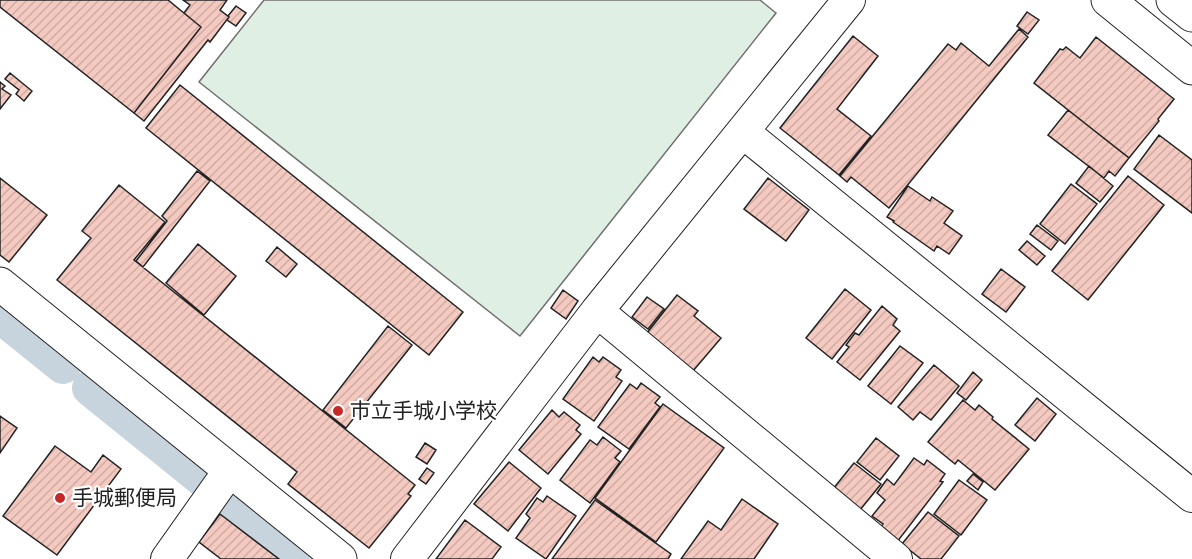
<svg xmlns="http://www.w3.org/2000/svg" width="1192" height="559" viewBox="0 0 1192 559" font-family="'Playfair Display','Noto Sans JP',serif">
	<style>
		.park { fill: #e0efe3; stroke: #6f6f6f; stroke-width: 1.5 }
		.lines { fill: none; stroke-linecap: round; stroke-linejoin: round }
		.canal { stroke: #c7d3dd; stroke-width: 36 }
		.building { fill: url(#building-hatch); stroke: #222; stroke-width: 1.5 }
		.minor-casing { stroke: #222; stroke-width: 34 }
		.tertiary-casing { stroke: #222; stroke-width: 35 }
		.minor { stroke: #fff; stroke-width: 32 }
		.tertiary { stroke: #fff; stroke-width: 33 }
		.poi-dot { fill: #c62828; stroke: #fff; stroke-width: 2 }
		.labels { text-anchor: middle; stroke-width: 4.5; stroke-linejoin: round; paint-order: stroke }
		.poi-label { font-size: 21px; fill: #222; stroke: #fff; text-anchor: start }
	</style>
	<defs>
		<pattern id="building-hatch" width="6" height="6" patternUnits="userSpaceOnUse" patternTransform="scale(1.5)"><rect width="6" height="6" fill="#f3c9c0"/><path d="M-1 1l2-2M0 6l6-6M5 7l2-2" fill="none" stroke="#d0aca5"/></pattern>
	</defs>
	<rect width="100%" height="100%" fill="#fff"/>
	<path class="park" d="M264,0h496l16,13 -256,323 -321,-254z"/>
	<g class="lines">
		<path class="canal" d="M0,315l63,51
			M90,388l119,96
			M228,500l73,59"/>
	</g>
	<path class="building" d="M0,0h168l33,27 -67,86 -134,-106z
		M183,0h44l-7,10 9,7 -19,25 -2,-2 -64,81 -10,-8 67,-86 -17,-14 6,-8z
		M236,6l10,7 -10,13 -9,-6 2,-3 -1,-1z
		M1027,12l12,8 -11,14 -11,-8z
		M1019,29l9,8 -139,171 -38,-31 -4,5 -7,-6 108,-132 8,6 5,-7 28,23z
		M853,36l25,20 -41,53 34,27 -32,39 -59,-47z
		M1096,37l78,62 -16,20 1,2 -30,37 -95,-75 26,-34 3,1 3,-3 14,11z
		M10,73l22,18 -8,10 -8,-7 3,-4 -14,-11z
		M0,82l5,4 -3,3 9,6 -11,14z
		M180,85l283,227 -34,43 -283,-227z
		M1068,110l61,48 -14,18 -6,-5 -5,7 -56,-43z
		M1159,135l33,25v53l-58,-44z
		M1089,166l24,20 -13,16 -24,-19z
		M197,171l13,10 -67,86 -7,-6 31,-40 -5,-5z
		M1128,176l36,29 -76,95 -36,-29z
		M0,178l47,37 -38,47 -9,-7z
		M768,178l41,32 -23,31 -42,-32z
		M1071,184l26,20 -32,40 -25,-20z
		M119,185l46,37 -31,38 281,225 -7,9 3,2 -42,52 -81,-64 9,-12 -240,-192 34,-42 -9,-7z
		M908,186l22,15 2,-4 21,14 -9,12 18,13 -13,18 -12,-8 -3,5 -41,-29 1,-1 -7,-4z
		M1037,225l21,16 -7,9 -21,-16z
		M1027,241l18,15 -8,9 -18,-15z
		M198,244l38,32 -32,39 -38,-32z
		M277,247l20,17 -11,13 -20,-16z
		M1001,269l24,18 -19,25 -24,-18z
		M845,289l26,21 -39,49 -26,-21z
		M563,290l15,11 -12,18 -15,-11z
		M677,295l21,16 -4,5 27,22 -28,33 -46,-38z
		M647,297l17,12 -16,20 -16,-12z
		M882,306l15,13 -4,6 7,6 -40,49 -23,-18 12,-15 -3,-2 9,-12 4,2z
		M388,326l24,19 -66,83 -23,-18z
		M900,346l23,17 -32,41 -23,-18z
		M593,357l6,5 4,-5 18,13 -5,7 6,4 -28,40 -31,-22z
		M934,365l25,21 -28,34 -11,-8 -7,8 -15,-13z
		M973,372l9,8 -16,20 -9,-7z
		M641,383l19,14 -5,6 5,4 -31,42 -31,-22 32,-43 7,5z
		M1037,398l19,16 -21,27 -20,-16z
		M963,400l12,10 4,-5 14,12 -1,2 37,30 -34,41 -37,-30 -3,4 -27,-22z
		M663,404l61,44 -68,94 -61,-44z
		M552,410l7,7 5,-5 16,13 -4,5 5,4 -33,40 -29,-24z
		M0,416l17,12 -17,25z
		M603,437l18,14 -6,7 5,4 -30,41 -30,-23 30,-40 7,5z
		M876,438l23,18 -19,24 -23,-18z
		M425,443l11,7 -9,14 -11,-7z
		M55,446l36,26 12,-17 18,14 -64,86 -54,-39z
		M914,458l10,7 3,-5 18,14 -5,7 3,1 -46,60 -17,-14 3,-4 -11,-8 13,-16 -8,-7 10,-14 7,6z
		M509,462l32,26 -33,43 -34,-27z
		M854,463l27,21 -21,26 -27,-21z
		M427,468l7,5 -8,11 -7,-5z
		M973,474l10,8 -5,8 -11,-9z
		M959,480l28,20 -26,35 -27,-21z
		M547,496l29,20 -30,43 -30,-21 14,-20 -4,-4 11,-16 6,4z
		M742,499l36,25 -24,35h-73l27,-38 13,9z
		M595,500l76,54 -3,5h-116z
		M928,512l31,24 -18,23h-20l-19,-15z
		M220,514l59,45h-58l-22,-17z
		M465,520l36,27 -9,12h-56z"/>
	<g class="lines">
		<g class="minor-casing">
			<path id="minor" d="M743,132l449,364
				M597,311l299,248
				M167,559l63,-89
				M407,559l190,-248 252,-311"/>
		</g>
		<g class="tertiary-casing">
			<path id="tertiary" d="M1108,0l84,68
				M1173,0l19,15
				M0,284l340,275"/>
		</g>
		<use href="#minor" class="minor"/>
		<use href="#tertiary" class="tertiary"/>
	</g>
	<g class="poi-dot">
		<circle cx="338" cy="411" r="6"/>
		<circle cx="60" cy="498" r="6"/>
	</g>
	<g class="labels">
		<g class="poi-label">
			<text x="350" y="418">市立手城小学校</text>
			<text x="72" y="505">手城郵便局</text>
		</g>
	</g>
</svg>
